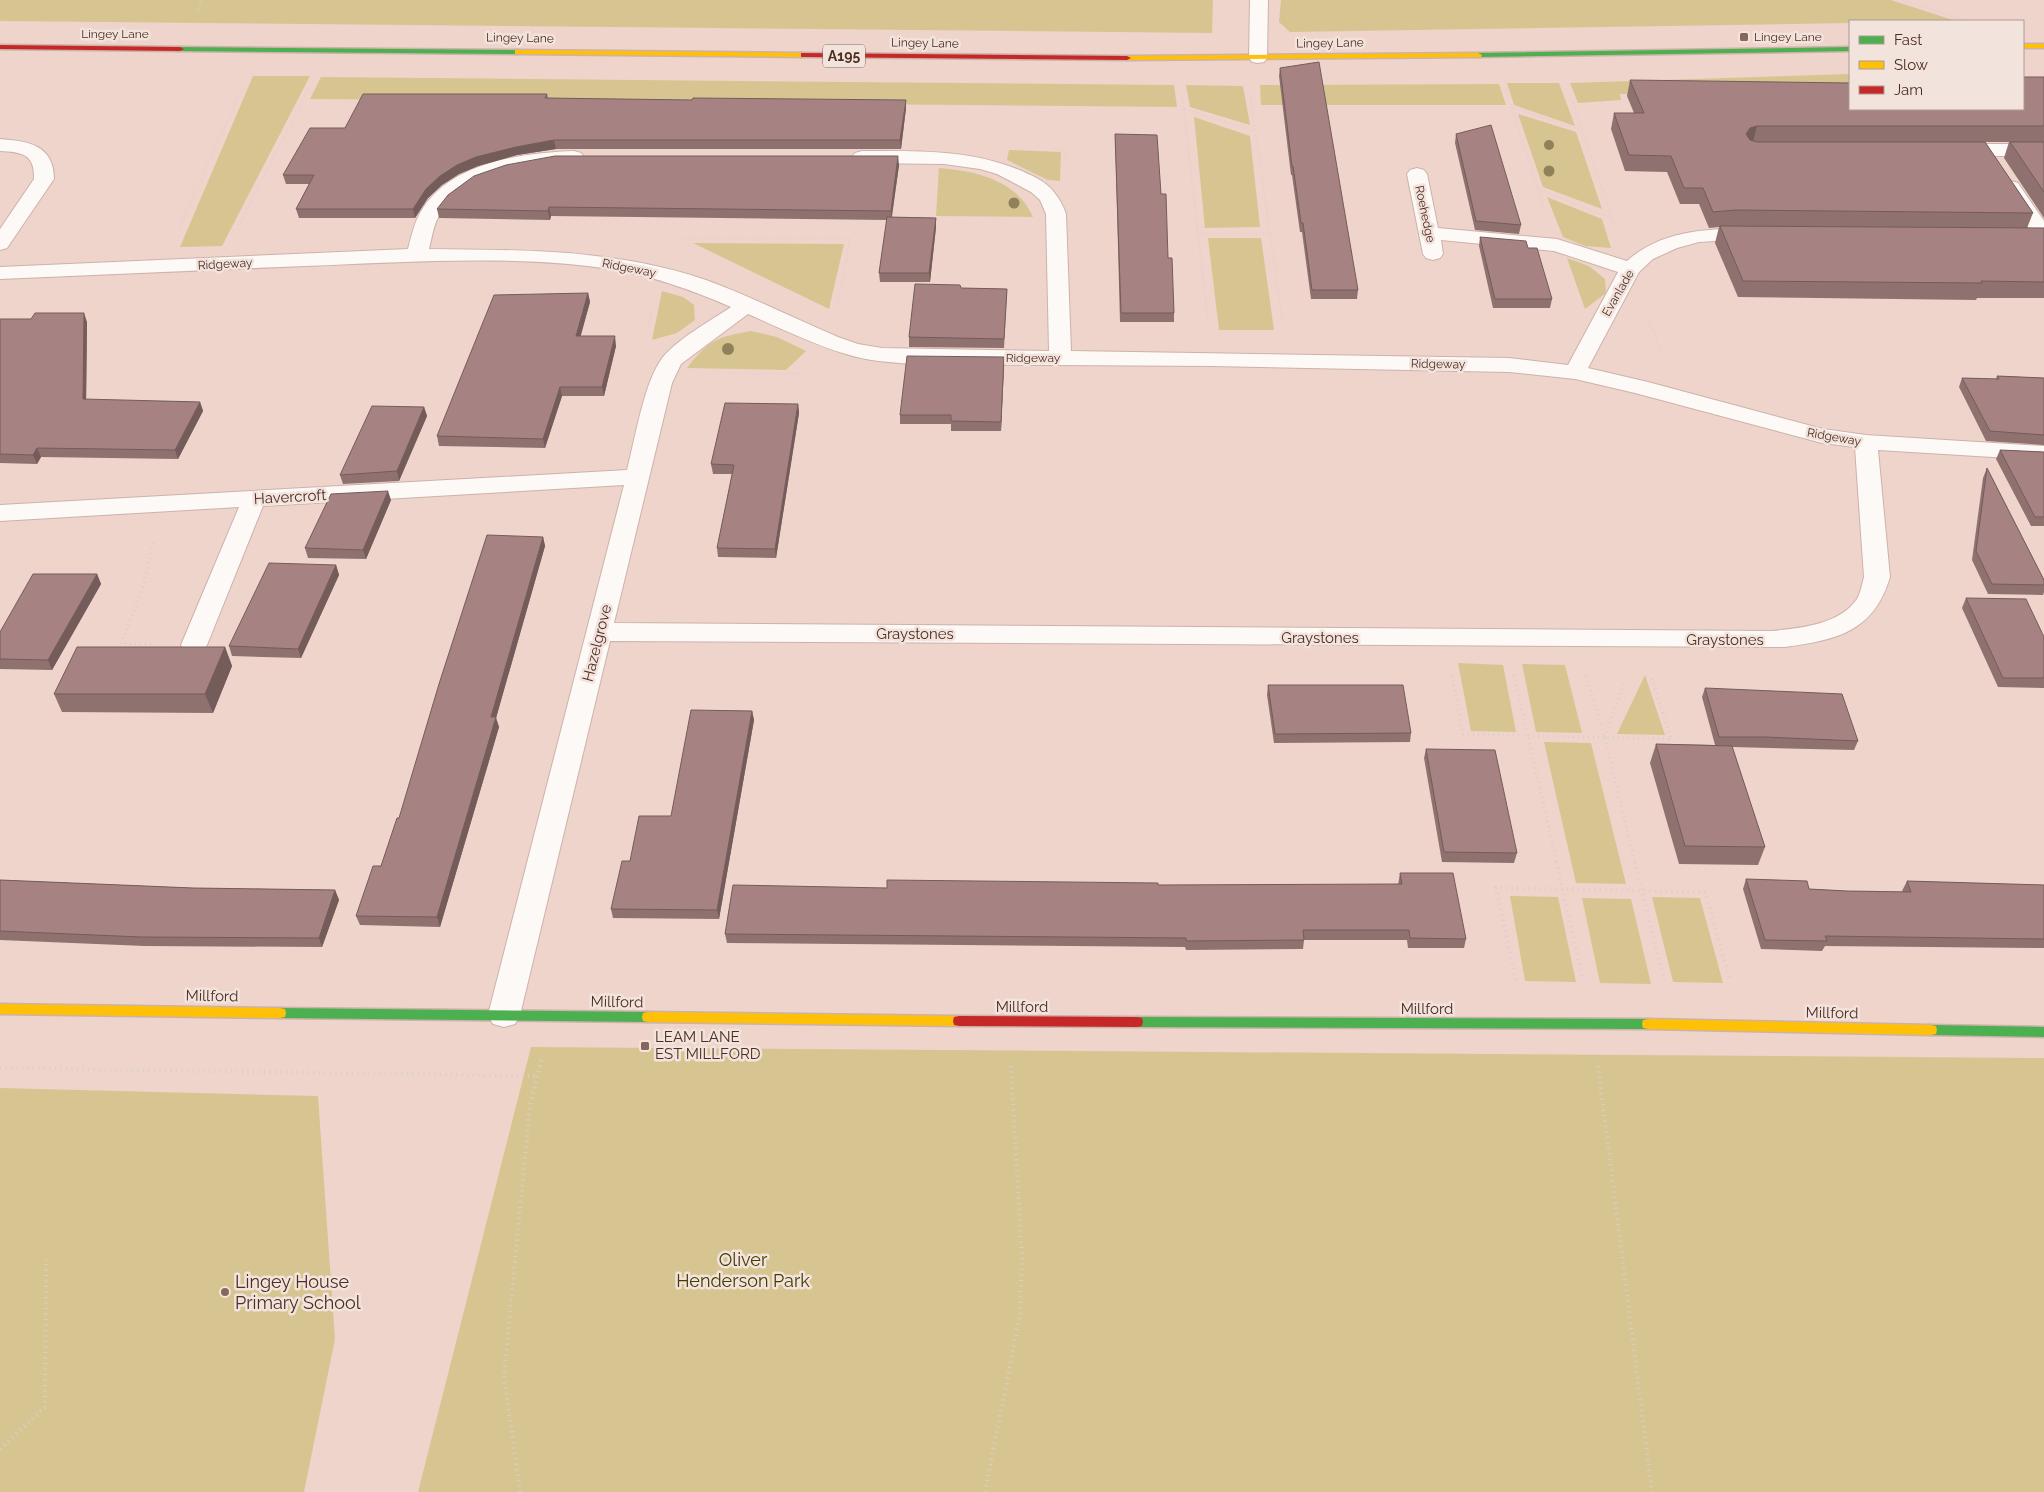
<svg xmlns="http://www.w3.org/2000/svg" width="2044" height="1492" viewBox="0 0 2044 1492" font-family="Raleway,sans-serif">
	<style>
		.green { fill: #d7c591 }
		.lines { fill: none; stroke-linecap: round; stroke-linejoin: round }
		.lane-casing { stroke: #cdb2a9; stroke-width: 2 }
		.street-casing { stroke: #cdb2a9; stroke-width: 2 }
		.fast-casing { stroke: #cdb2a9; stroke-width: 3 }
		.slow-casing { stroke: #cdb2a9; stroke-width: 3 }
		.jam-casing { stroke: #cdb2a9; stroke-width: 3 }
		.path-far2 { stroke: #d8cfcc; stroke-width: 2.5; stroke-dasharray: 0.5 2.5; stroke-linecap: butt }
		.path-far1 { stroke: #d8cfcc; stroke-width: 3; stroke-dasharray: 1 4; stroke-linecap: butt }
		.path { stroke: #d8cfcc; stroke-width: 4; stroke-dasharray: 1 4.5; stroke-linecap: butt }
		.lane { fill: #fcf9f7; fill-rule: evenodd }
		.street { fill: #fcf9f7; fill-rule: evenodd }
		.fast { fill: #4caf50; fill-rule: evenodd }
		.slow { fill: #ffc107; fill-rule: evenodd }
		.jam { fill: #c62828; fill-rule: evenodd }
		.tree { fill: #90815b }
		.wall { fill: #8f7170; fill-rule: evenodd }
		.shaded-wall { fill: #745c5b }
		.building { fill: #a68382; stroke: #745c5b }
		.poi-dot { fill: #85675c; stroke: #f3e3dd; stroke-width: 2 }
		.labels { text-anchor: middle; stroke-width: 5; stroke-linejoin: round; paint-order: stroke }
		.far-street-label { font-size: 12px; fill: #4c2d21; stroke: #f3e3dd }
		.far-poi-label { font-size: 12px; fill: #4c2d21; stroke: #f3e3dd; text-anchor: start }
		.shield { fill: #f3e3dd; stroke: #7e6459; stroke-width: 1 }
		.shield-label { font-size: 14px; font-weight: bold; fill: #4c2d21 }
		.street-label { font-size: 15px; fill: #4c2d21; stroke: #f3e3dd }
		.poi-label { font-size: 15px; fill: #4c2d21; stroke: #f3e3dd; text-anchor: start }
		.near-park-label { font-size: 18px; fill: #443d00; stroke: #f3e3dd }
		.near-poi-label { font-size: 18px; fill: #4c2d21; stroke: #f3e3dd; text-anchor: start }
	</style>
	<rect width="100%" height="100%" fill="#eed4cb"/>
	<path class="green" d="M0,0h1213l-1,33 -1212,-12z
		M1281,0h610l65,21h-106v2l-560,9 -11,-10z
		M1850,74v21l-230,-1 1,6 -43,3 -8,-20z
		M253,76h57l-88,170 -42,1z
		M321,77l853,8 3,22 -867,-8z
		M1507,83h52l16,43 -61,-21z
		M1499,84l7,21h-245l-1,-20z
		M1186,85l57,1 7,39 -60,-18z
		M1518,114l58,18 26,77 -59,-22z
		M1194,117l56,19 10,91 -55,1z
		M1009,150l52,2 -1,29 -12,-1 -41,-20z
		M939,168c37,3 78,12 94,49l-97,-1z
		M1547,197l55,22 9,29 -26,-2 -22,-9z
		M1208,238h53l13,92h-55z
		M693,243l151,1 -15,65z
		M1567,258l22,8 16,13 1,14 -21,16z
		M662,291l21,6 11,8 1,15 -18,13 -25,7z
		M751,331l26,6 29,14 -20,19 -99,-2c22,-28 30,-31 64,-37z
		M1458,663l45,2 13,67 -45,-1z
		M1522,664l43,1 17,68 -46,-1z
		M1645,675l20,60 -48,-1z
		M1544,742l47,1 35,141 -50,-1z
		M1510,896l48,1 18,85 -51,-1z
		M1652,897l48,1 23,85 -50,-1z
		M1582,898l49,1 20,85 -51,-1z
		M531,1047l1513,11v434h-1626z
		M0,1088l318,8 17,243 -31,153h-304z"/>
	<g class="lines">
		<g class="lane-casing">
			<path id="lane" d="M0,139c28,2 54,6 54,40l-47,69 -7,2v-21l34,-50c1,-25 -12,-27 -34,-28z"/>
		</g>
		<g class="street-casing">
			<path id="street" d="M1250,0h18l-1,58 -3,4 -6,1 -6,-1 -3,-4z
				M1952,144h92v12h-92l-7,-2 -3,-4 3,-4z
				M574,151l7,2 3,4 -3,4c-14,4 -28,3 -42,4 -33,4 -84,19 -100,51 -6,10 -7,22 -10,33 95,1 186,0 277,31 44,16 89,39 132,57l20,7 24,4 167,3 -3,-137 -6,-14 -9,-8 -34,-18 -17,-5 -36,-5 -82,-1 -7,-2 -3,-4 3,-4 7,-2c55,0 111,-2 162,21 11,5 22,10 29,19 6,7 10,14 13,23l5,137 438,7 59,7 50,-93 -64,-21 -113,-11 2,14 -3,4 -7,2 -7,-2 -3,-4 -16,-80 3,-4 7,-2 7,2 3,4 11,54 119,11 70,22c36,-32 82,-32 128,-33l7,2 3,4 -3,4 -63,4 -22,6 -24,11 -14,13 -51,96 60,14 175,47 43,6 178,11v14l-166,-10 12,127c-16,55 -54,63 -105,70l-1175,-6 -90,374 -5,9 -11,3 -11,-3 -5,-9 136,-530 -361,21 -56,139 -4,6 -9,3 -9,-3 -4,-6 58,-138 -239,14v-16l627,-35c8,-30 17,-89 36,-113 16,-19 47,-36 68,-50 -37,-16 -75,-30 -115,-37 -100,-16 -209,-8 -310,-4 -102,4 -204,9 -306,13v-12l408,-18c3,-12 6,-25 12,-36 29,-51 101,-60 154,-62zM748,314c32,14 64,30 98,40 21,7 43,8 65,10l301,2 297,6 66,7 60,14 187,50 33,4 9,130c-2,7 -3,15 -7,22 -18,26 -57,29 -85,32l-1158,-8 58,-240 9,-19z
				M2011,181l7,2 26,38v21l-7,-2 -36,-53 3,-4z"/>
		</g>
		<g class="fast-casing">
			<path id="fast" d="M177,47l341,3 4,2 -4,2 -338,-3h-3z
				M1850,47v4l-372,6 -4,-2 4,-2z
				M280,1008l368,4 5,1 1,4 -1,4 -5,1 -368,-4 -5,-1 -1,-4 1,-4z
				M1137,1017l511,2 5,1 1,4 -1,4 -5,1 -511,-2 -5,-1 -1,-4 1,-4z
				M1931,1025l113,2v10l-113,-2 -5,-1 -1,-4 1,-4z"/>
		</g>
		<g class="slow-casing">
			<path id="slow" d="M2023,44h21v4h-21z
				M515,50l289,3 4,2 -4,2 -286,-3h-3z
				M1478,53l4,2 -1,2 -354,3 -4,-2 4,-2z
				M0,1004l280,4 5,1 1,4 -1,4 -5,1 -280,-4z
				M648,1012l311,4 5,1 1,4 -1,4 -5,1 -311,-4 -5,-1 -1,-4 1,-4z
				M1648,1019l283,6 5,1 1,4 -1,4 -5,1 -283,-6 -5,-1 -1,-4 1,-4z"/>
		</g>
		<g class="jam-casing">
			<path id="jam" d="M0,45l180,2 4,2 -4,2 -180,-2z
				M801,53l326,3 4,2 -4,2 -323,-3h-3z
				M959,1016l178,1 5,1 1,4 -1,4 -5,1 -178,-1 -5,-1 -1,-4 1,-4z"/>
		</g>
		<path class="path-far2" d="M1903,0l63,21
			M197,12l5,-12
			M1568,89l47,136
			M1506,90l38,118
			M1250,93l33,231
			M1182,94l26,227
			M1512,107l69,23
			M1184,109l71,22
			M1051,149h15v11
			M1538,189l75,30
			M239,225l71,-139
			M179,228l64,-142
			M1197,233l73,1
			M683,239h167l-12,65
			M1649,320l13,34
			M649,325l3,-16
			M723,373l81,1"/>
		<path class="path-far1" d="M153,543l-10,44 -22,57h34
			M1452,675l11,59 208,5 -20,-63
			M1514,675l43,188
			M1586,676l19,62 30,125
			M1605,737l21,-60"/>
		<path class="path" d="M1556,862l27,117
			M1635,862l29,118
			M1516,980l-20,-92 209,4 25,89
			M1598,1066l54,426
			M0,1068l538,8
			M0,1449l45,-42 1,-148
			M520,1492l-16,-116 26,-271 12,-47
			M985,1492l35,-177 2,-57 -11,-192"/>
		<use href="#lane" class="lane"/>
		<use href="#street" class="street"/>
		<use href="#fast" class="fast"/>
		<use href="#slow" class="slow"/>
		<use href="#jam" class="jam"/>
	</g>
	<g class="tree">
		<circle cx="1549" cy="145" r="5"/>
		<circle cx="1549" cy="171" r="5.5"/>
		<circle cx="1014" cy="203" r="5.5"/>
		<circle cx="728" cy="349" r="6"/>
	</g>
	<path class="wall" d="M1280,68l78,222 -1,9h-46l-9,-67h-2l-8,-57h-1l-12,-99z
		M2044,77v141l-40,-60 5,-16h-24l48,71 -6,15h17v70h-67l-1,2 -238,-3 -23,-54 4,-16 -10,1 -10,-24h-19l-13,-32 -42,-1 -14,-42 3,-16h20l-7,-17 3,-16 220,29zM1727,226h4l95,1z
		M547,94l1,4 358,10 -5,41h-345l-39,6 -39,11 -19,8 -17,11 -14,13 -13,20h-116l-3,-9 13,-25h-23l-3,-9 62,-47z
		M1115,134l46,60 13,119v9h-54z
		M1456,134l65,91 -2,9 -44,-4 -20,-87z
		M899,165l-7,52 44,1v9l-6,55h-50l-1,-9 8,-53 -336,-4 -1,4 -111,-2 -2,-9z
		M1480,237l48,11 24,51 -2,9h-57l-14,-62z
		M961,288l46,1 -3,59 -95,-1v-10z
		M588,293l2,9 -10,34 36,10 -12,50h-42l-17,52 -106,-2 -2,-10z
		M0,319l87,3 -1,78 114,2 3,9 -25,48 -137,-2 -4,7 -37,-1z
		M1004,357l-3,74h-50v-7h-51v-9z
		M1997,376l47,2v67l-58,-4 -27,-54 3,-9 34,1z
		M798,404l1,9 -23,145 -58,-1 -1,-9 15,-74h-19l-2,-10z
		M424,407l3,9 -28,65 -56,3 -3,-9z
		M2000,450l44,2v74h-13l-35,-67z
		M1987,468l57,112v12l-1,3 -55,-1 -16,-34 11,-82z
		M391,500l-25,59 -58,-1 -3,-10z
		M543,537l2,9 -49,172 3,9 -59,200 -80,-2 -4,-9 25,-50 18,-48z
		M336,565l3,10 -38,83 -69,-2 -3,-10z
		M97,574l4,10 -49,86 -52,-1v-37z
		M1966,598l78,39v51l-46,-1 -36,-79z
		M225,647l7,19 -19,47 -151,-1 -8,-18z
		M1268,685l143,48 -1,9 -136,1 -7,-48z
		M1705,688l153,53 -4,9 -122,-3 33,100 -7,18 -79,-1 -29,-101 6,-19 59,1 -13,-48z
		M752,711l2,9 -35,199 -106,-1 -2,-9 19,-48 41,-45z
		M1426,749l91,104 -3,10 -72,-1 -18,-104z
		M1400,873l66,66 -2,9h-56l-1,-8h-103l-1,9 -117,1 -1,-3 -458,-4 -2,-9 162,-46 271,-3h240z
		M1746,879l63,10 38,2 56,1 -1,-1 5,-10 137,4v63l-219,-2 -3,5 -61,-2 -18,-60z
		M0,880l193,8 142,2 4,10 -17,47 -177,-1 -145,-6z"/>
	<path class="shaded-wall" d="M906,100v8l-5,41 -1,-9z
		M1757,126l-4,16 -8,2 1,-10 4,-6z
		M554,140l2,9 -39,6 -39,11 -19,8 -17,11 -14,13 -13,20 -2,-9 13,-20 14,-13 17,-11 19,-8 40,-10z
		M898,156l1,9 -8,55v-9z
		M549,207l2,9 -1,4 -2,-9z
		M936,218v9l-6,55 -1,-9z
		M588,293l2,9 -12,44 -2,-10z
		M84,313l3,9 -1,87 -3,-10z
		M615,336l1,10 -12,50 -2,-9z
		M1004,357v9l-3,65v-9z
		M560,387l2,9 -17,52 -2,-9z
		M200,402l3,9 -25,48 -3,-9z
		M798,404l1,9 -23,145 -1,-9z
		M424,407l3,9 -28,65 -2,-10z
		M37,448l4,9 -4,7 -4,-9z
		M388,491l3,9 -25,59 -3,-9z
		M543,537l2,9 -49,172 3,9 -59,200 -3,-10 54,-200z
		M336,565l3,10 -38,83 -3,-9z
		M97,574l4,10 -49,86 -4,-10z
		M225,647l7,19 -19,47 -8,-19z
		M752,711l2,9 -35,199 -2,-9z
		M335,890l4,10 -17,47 -3,-9z"/>
	<path class="building" d="M1319,62l39,228h-46l-9,-67h-2l-8,-57h-1l-12,-98z
		M2023,77h21v49h-287l-7,2 -4,6 4,6 7,2h228l48,71 -297,-3 -23,2 -10,-24h-19l-13,-32 -42,-1 -15,-42h30l-14,-33 220,3v26h173z
		M363,94h184l-2,4 147,2 1,-2 213,2 -6,40h-346l-38,7 -40,10 -19,8 -17,11 -14,13 -13,20h-117l18,-34h-31l27,-47h35z
		M1491,125l30,100 -45,-4 -20,-87z
		M1115,134l42,1 4,59h5l2,64h4l2,55h-53z
		M2010,142h34v50z
		M555,156h343l-7,55 -342,-4 -1,4 -111,-2 11,-14 26,-19 32,-11z
		M887,217l49,1 -7,55h-50z
		M1720,226l324,2v54l-63,-1 1,2 -239,-2z
		M1480,237l46,4 2,7h9l15,51h-57z
		M915,284l45,1 1,3 46,1 -3,50 -95,-2z
		M588,293l-12,43h39l-13,51h-42l-17,52 -106,-3 57,-141z
		M35,313h49l-1,86 117,3 -25,48 -138,-2 -4,7 -33,-1v-135h31z
		M907,356l97,1 -3,65 -50,-1v-6h-51z
		M1997,376l47,2v57l-54,-4 -28,-53 37,1z
		M725,403l73,1 -23,145 -58,-1 17,-83 -23,-1z
		M372,406l52,1 -27,64 -57,4z
		M2000,450l44,2v65h-9z
		M1987,468l57,112v5l-52,-1 -16,-33z
		M388,491l-25,59 -58,-2 26,-54z
		M487,535l56,2 -52,180h5l-59,200 -81,-1 17,-50h8l16,-48h2l40,-134z
		M269,563l67,2 -38,84 -69,-3z
		M33,574h64l-49,86 -48,-1v-27z
		M1966,598l60,1 18,38v41h-41z
		M77,647h148l-20,47h-151z
		M1268,685h135l8,48 -136,1z
		M1705,688l137,6 16,47 -93,-4h-46z
		M691,710l61,1 -35,199 -106,-1 11,-48h8l9,-45h32z
		M1656,744l76,2 33,101 -80,-1z
		M1426,749l69,1 22,103 -73,-1z
		M1400,873h53l13,66 -56,-1 -1,-8h-106l1,10 -118,1v-3l-461,-4 8,-49 154,3v-8l271,3v2l244,-1z
		M1746,879l61,2 2,8 38,2 64,1 -4,-11 137,4v54l-219,-3 2,5 -62,-1z
		M0,880l193,8 142,2 -16,48 -178,-1 -141,-6z"/>
	<g class="poi-dot">
		<rect x="1739" y="32" width="10" height="10" rx="2.5"/>
		<rect x="640" y="1041" width="10" height="10" rx="2.5"/>
		<circle cx="225" cy="1292" r="5"/>
	</g>
	<g class="labels">
		<g class="far-street-label">
			<text x="115" y="38">Lingey Lane</text>
			<text transform="translate(520 38) rotate(1)" y="4">Lingey Lane</text>
			<text transform="translate(925 43) rotate(1)" y="4">Lingey Lane</text>
			<text transform="translate(1330 43) rotate(-1)" y="4">Lingey Lane</text>
			<text transform="translate(1425 214) rotate(78)" y="4">Roehedge</text>
			<text transform="translate(225 264) rotate(-3)" y="4">Ridgeway</text>
			<text transform="translate(629 268) rotate(11)" y="4">Ridgeway</text>
			<text transform="translate(1618 293) rotate(-60)" y="4">Evanlade</text>
			<text x="1033" y="362">Ridgeway</text>
			<text transform="translate(1438 364) rotate(1)" y="4">Ridgeway</text>
			<text transform="translate(1834 437) rotate(10)" y="4">Ridgeway</text>
		</g>
		<g class="far-poi-label">
			<text x="1754" y="41">Lingey Lane</text>
		</g>
		<rect class="shield" x="823" y="44.5" width="42" height="23" rx="4"/>
		<g class="shield-label">
			<text x="844" y="61">A195</text>
		</g>
		<g class="street-label">
			<text transform="translate(290 497) rotate(-3)" y="5">Havercroft</text>
			<text x="915" y="639">Graystones</text>
			<text x="1320" y="643">Graystones</text>
			<text x="1725" y="645">Graystones</text>
			<text transform="translate(597 643) rotate(-76)" y="5">Hazelgrove</text>
			<text transform="translate(212 996) rotate(1)" y="5">Millford</text>
			<text transform="translate(617 1002) rotate(1)" y="5">Millford</text>
			<text x="1022" y="1012">Millford</text>
			<text x="1427" y="1014">Millford</text>
			<text transform="translate(1832 1013) rotate(1)" y="5">Millford</text>
		</g>
		<g class="poi-label">
			<text x="655" y="1042">LEAM LANE<tspan x="655" dy="17">EST MILLFORD</tspan></text>
		</g>
		<g class="near-park-label">
			<text x="743" y="1266">Oliver<tspan x="743" dy="21">Henderson Park</tspan></text>
		</g>
		<g class="near-poi-label">
			<text x="235" y="1288">Lingey House<tspan x="235" dy="21">Primary School</tspan></text>
		</g>
	</g>
	<rect x="1849" y="20" width="175" height="90" fill="#f3e3dd" stroke="#b09a92"/>
	<rect x="1859" y="36" width="25" height="8" fill="#4caf50" stroke="#b09a92"/>
	<text x="1894" y="45" font-size="15" fill="#4c2d21">Fast</text>
	<rect x="1859" y="61" width="25" height="8" fill="#ffc107" stroke="#b09a92"/>
	<text x="1894" y="70" font-size="15" fill="#4c2d21">Slow</text>
	<rect x="1859" y="86" width="25" height="8" fill="#c62828" stroke="#b09a92"/>
	<text x="1894" y="95" font-size="15" fill="#4c2d21">Jam</text>
</svg>
